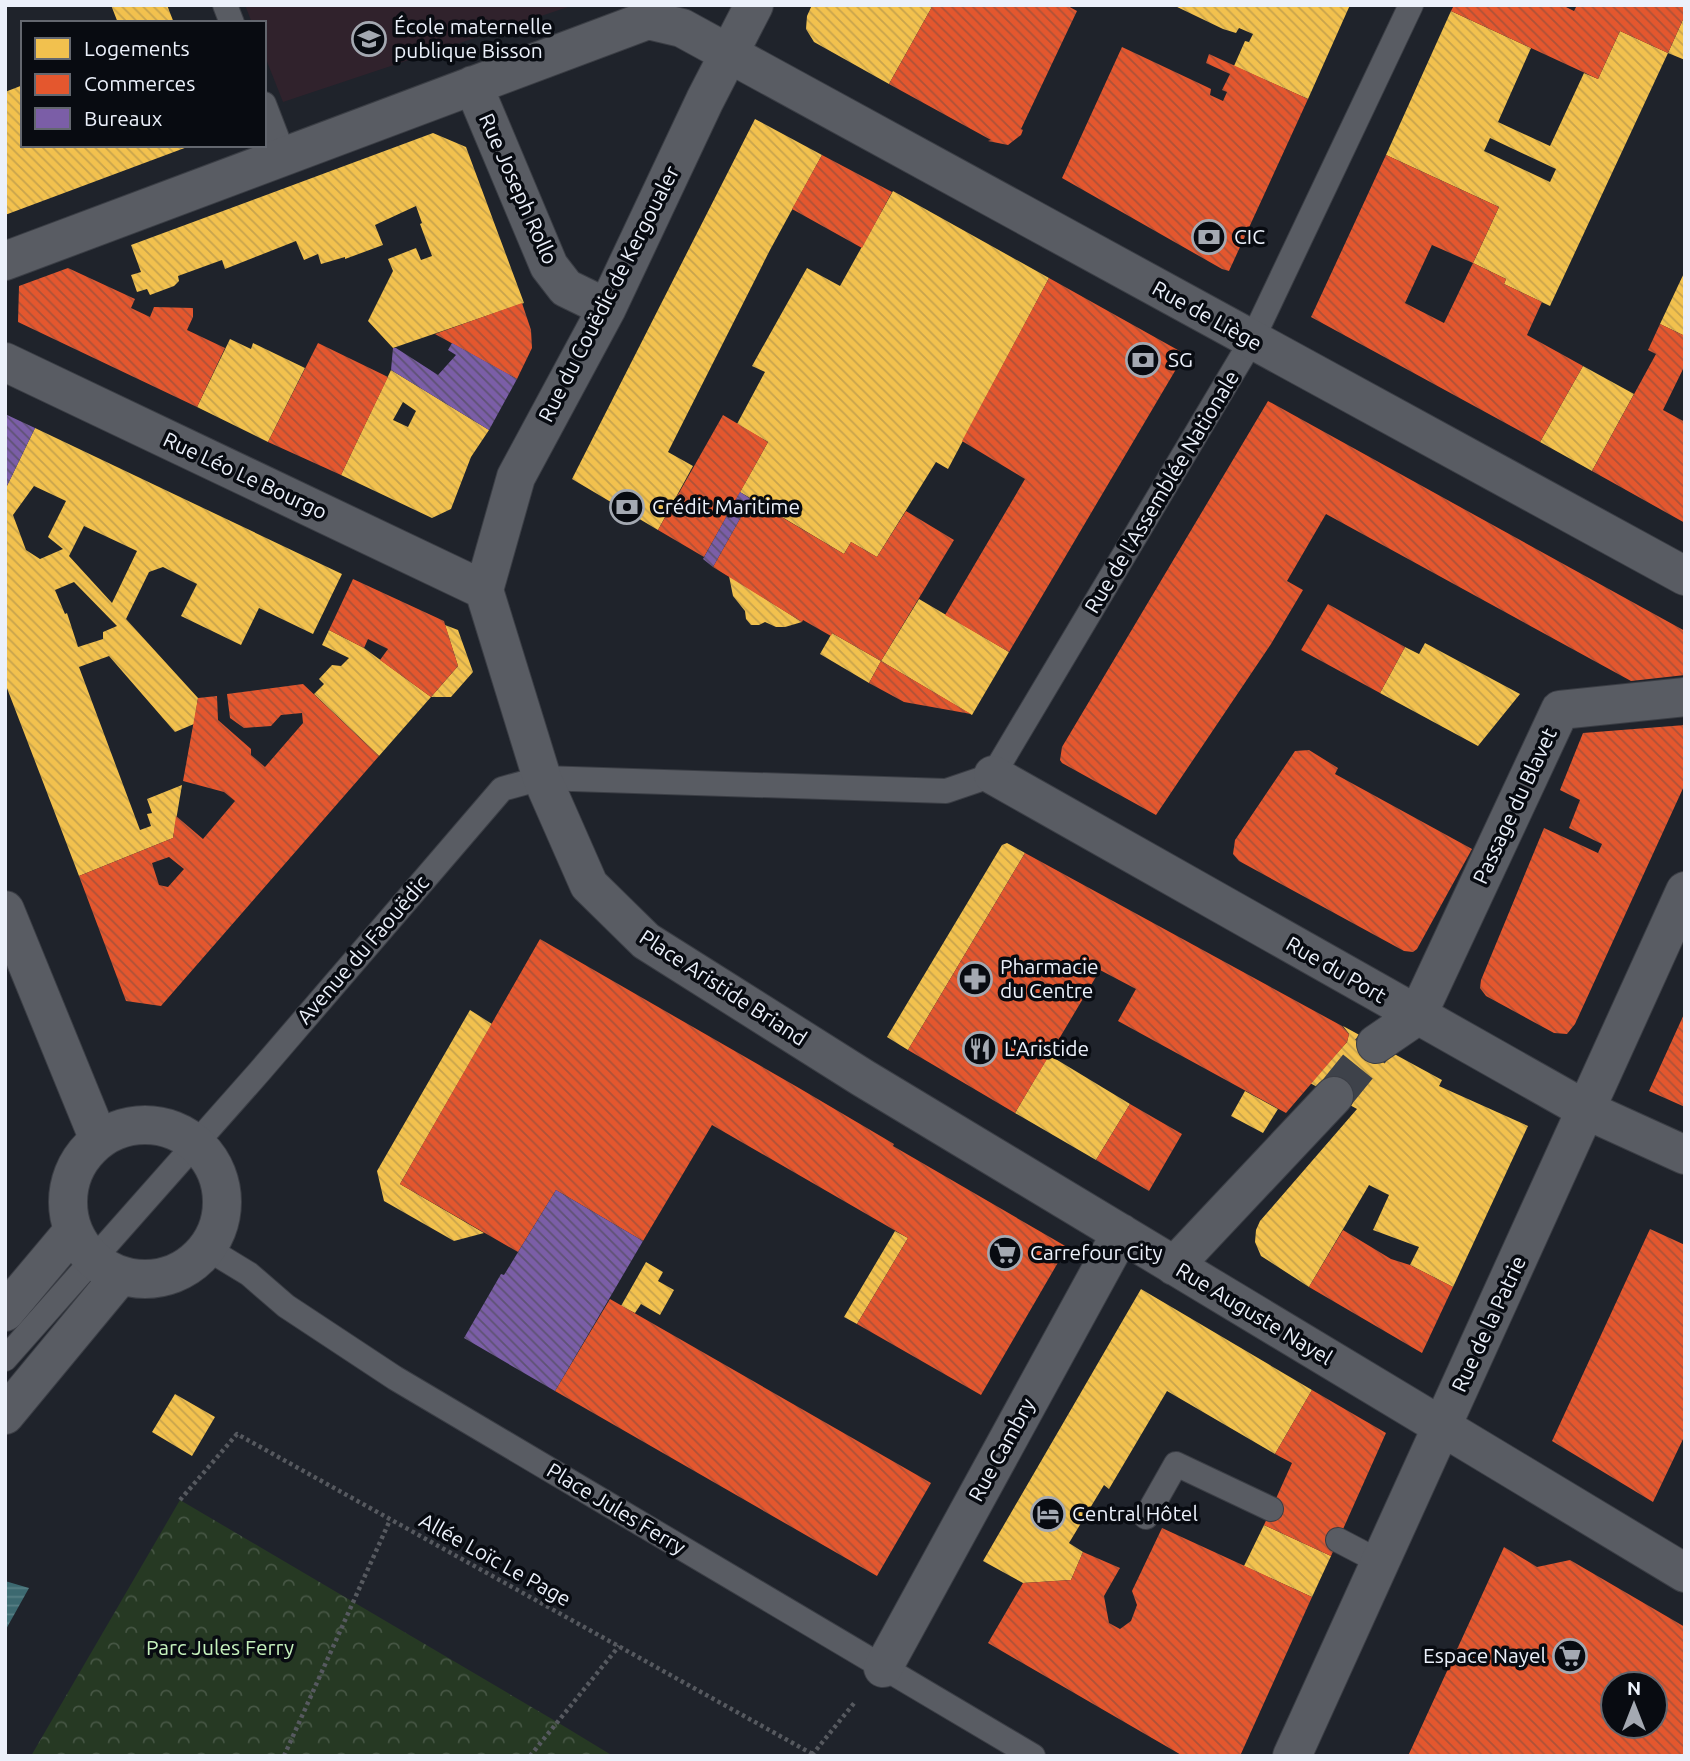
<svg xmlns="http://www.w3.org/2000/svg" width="1690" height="1761" viewBox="0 0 1690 1761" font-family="Ubuntu,sans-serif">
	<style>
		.education { fill: #30222c }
		.park { fill: url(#park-crowns) }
		.water { fill: url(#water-rules) }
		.homes { fill: url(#homes-back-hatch); fill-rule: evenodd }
		.shops { fill: url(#shops-back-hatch); fill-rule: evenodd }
		.offices { fill: url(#offices-back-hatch) }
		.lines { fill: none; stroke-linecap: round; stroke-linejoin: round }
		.street-tunnel { stroke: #3e424a; stroke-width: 38; stroke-dasharray: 38 19; stroke-linecap: butt }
		.lane-casing { stroke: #3b3e45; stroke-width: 26 }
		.street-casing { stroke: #3b3e45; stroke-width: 40 }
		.secondary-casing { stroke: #3b3e45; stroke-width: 40 }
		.path { stroke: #56595f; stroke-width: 4.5; stroke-dasharray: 3.5 3.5; stroke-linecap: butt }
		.lane { stroke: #595c63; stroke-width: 24 }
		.street { stroke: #595c63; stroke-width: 38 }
		.secondary { stroke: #595c63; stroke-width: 38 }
		.labels { text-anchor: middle; stroke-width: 7; stroke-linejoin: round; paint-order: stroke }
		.poi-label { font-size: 21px; fill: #ecf1fb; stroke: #080b11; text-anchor: start }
		.street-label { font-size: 21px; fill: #ecf1fb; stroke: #080b11 }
		.park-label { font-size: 21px; fill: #c6f2bd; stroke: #080b11 }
	</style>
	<defs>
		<pattern id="park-crowns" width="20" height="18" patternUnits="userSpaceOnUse" patternTransform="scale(1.75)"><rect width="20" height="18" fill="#263923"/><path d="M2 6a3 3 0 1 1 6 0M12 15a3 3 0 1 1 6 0" fill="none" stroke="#465644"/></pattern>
		<pattern id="water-rules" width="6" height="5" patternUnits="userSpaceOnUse" patternTransform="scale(1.75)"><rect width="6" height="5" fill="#3c6970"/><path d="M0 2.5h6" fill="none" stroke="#587f85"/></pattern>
		<pattern id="homes-back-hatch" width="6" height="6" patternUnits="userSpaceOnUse" patternTransform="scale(1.75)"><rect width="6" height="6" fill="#f2c14e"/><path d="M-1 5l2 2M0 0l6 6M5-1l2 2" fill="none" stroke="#c7a34d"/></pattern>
		<pattern id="shops-back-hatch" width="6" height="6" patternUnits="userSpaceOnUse" patternTransform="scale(1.75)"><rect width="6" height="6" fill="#e4572e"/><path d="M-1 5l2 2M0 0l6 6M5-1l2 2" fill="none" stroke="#ad5238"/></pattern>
		<pattern id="offices-back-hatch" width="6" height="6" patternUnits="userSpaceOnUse" patternTransform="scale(1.75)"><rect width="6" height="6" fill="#7b5ea7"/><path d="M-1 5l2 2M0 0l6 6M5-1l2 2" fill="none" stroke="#5e5274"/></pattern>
	</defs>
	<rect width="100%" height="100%" fill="#1f232b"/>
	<path class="education" d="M245,5h329l-291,97 -19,-48v-31h-12z"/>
	<path class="park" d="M180,1500l377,222 56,34h-582z"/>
	<path class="water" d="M5,1581l24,7 -24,43z"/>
	<path class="homes" d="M111,5h56l7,18h-56z
		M812,5h121l-44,79 -75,-42 -8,-13 1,-13z
		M1173,5h177l-42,94 -74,-33 11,-25 4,1 4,-8 -14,-6 -3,5 -13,-4z
		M1451,11l80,37 -33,74 52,24 34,-73 14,6 22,-48 48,22 17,-38v45l-17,-7 -118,253 -46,-22 2,-5 -33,-16 26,-56 -113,-52zM1490,138l66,31 -6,13 -66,-31z
		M23,85v60l167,1 -185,69v-123z
		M755,119l67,36 -52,95 -102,202 25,14 -35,64 -86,-51z
		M433,133l33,14 58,156 -131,45 -25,-27 25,-50 -5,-12 28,-11 5,12 11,-4 -12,-32 2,-1 -6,-17 -41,19 8,20 -38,14v-2l-24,7 -3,-10 -14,6 -8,-19 -71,28 -3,-9 -44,16 1,5 -5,5 -24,9 -3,-6 -10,3 -6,-17 10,-3 -10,-27z
		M893,191l156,87 -101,191 -12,-7 -59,95 -26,-15 -7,12 -104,-62 28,-50 -31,-18 28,-52 -13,-6 55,-98 33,18z
		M1685,271v65l-25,-12z
		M230,339l21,10 2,-6 52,25 -37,74 -71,-35z
		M1583,366l51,28 -42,77 -52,-29z
		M391,370l98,60 -18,27 -20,52 -19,9 -91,-43zM403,402l13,9 -8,16 -15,-7z
		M35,428l307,146 -29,60 -54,-26 -18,37 -60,-29 16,-32 -34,-17 -14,5 -23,47 72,79 -4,26 -19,8 -66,-76 -30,11 61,163 11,-4 -4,-12 5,-1 -5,-14 35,-14 -9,53 -94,38 -74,-193v-193zM34,486l32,15 -18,36 15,12 -23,10 -14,-9 -13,-35zM84,526l53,25 -25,52 -43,-47zM74,582l43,44 -14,6v7l-25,8 -11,-34 -2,1 -10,-24z
		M729,576l73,46 -17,5h-9l-11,-5 -6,3h-8l-5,-6 -1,-8 -12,-15z
		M919,599l90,53 -37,63 -91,-54z
		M445,625l13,5 15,42 -22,25h-20l27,-31z
		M329,630l35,18 67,49 -52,59 -65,-62 10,-10 -5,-5 13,-14 9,1 8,-8 -27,-13z
		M832,633l49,28 -12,22 -49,-29z
		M1425,643l95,51 -42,52 -98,-53 25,-46 14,7z
		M1007,843l18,10 -117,197 -21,-13 115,-192z
		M470,1010l22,14 -92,160 84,49 -30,8 -70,-40 -7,-30z
		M1343,1026l99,54 -3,6 89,40 -75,161 -43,-22 9,-18 -46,-17 16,-35 -20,-10 -60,102 -48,-31 -6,-14 1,-12 4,-9 97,-112 -47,-26 37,-41 2,-8z
		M1049,1055l81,49 -34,56 -81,-47z
		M1245,1091l33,18 -15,24 -32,-17z
		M895,1231l13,7 -51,86 -13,-7z
		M646,1262l17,10 -5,9 16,9 -14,25 -19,-11 -6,9 -14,-7z
		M1141,1289l171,101 -37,64 -108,-63 -58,98 -5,-4 -35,58 14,9 -12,28 -48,3 -40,-22z
		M175,1394l40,23 -23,39 -40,-24z
		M1264,1525l67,31 -19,41 -68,-31z"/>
	<path class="shops" d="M933,5h133l11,6 -56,118 2,1 -2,5 -13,10 -20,-4 3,-1 -102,-56z
		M1454,5h108l12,6 3,-6h108v10l-17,38 -48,-22 -22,48 -147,-68z
		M1122,47l85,40 4,2 -1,6 13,6 4,-9 -5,-2 8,-16 -24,-11 3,-9 99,45 -79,172 -7,-2 -160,-91z
		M822,155l70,37 -30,56 -70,-39z
		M1386,155l113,52 -26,56 33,16 -2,5 38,18 -15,33 56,31 -43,76 -229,-125zM1432,245l41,18 -29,60 -39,-20z
		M68,268l67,31 -4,9 19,9 4,-10 39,1v9l-6,13 38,18 -28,59 -179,-85 1,-36z
		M1049,278l136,76 -176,298 -64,-37 80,-136 -63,-38z
		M522,303l9,27 1,18 -15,31 -82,-45z
		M1660,324l25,12v29l-22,45 22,12v101l-93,-52 64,-117 -8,-4z
		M318,343l70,34 -47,98 -73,-33z
		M1268,401l417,230v44l-54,6 -305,-167 -39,67 16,9 -32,54 -115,171 -94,-52 -2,-3 2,-13z
		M723,415l45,27 -64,115 -46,-27z
		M751,499l93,55 7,-12 26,15 29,-46 48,29 -73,121 90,53 -67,-12 -35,-19 12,-22 -49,-28 -1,3 -28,-16 -1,2 -89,-55z
		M353,579l91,42 14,45 -27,31 -51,-37 8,-11 -20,-10 -4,9 -35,-18z
		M1328,604l77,43 -25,46 -79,-43z
		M303,684l76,72 -218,250 -35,-5 -47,-125 94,-38 3,-22 27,23 32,-38 -11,-9 -41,-11 15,-83 19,-2 1,24 33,29v6l14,12 38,-44 -1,-10 -21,2 -10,11 -27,2 -14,-10 -3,-24zM169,857l15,12 -16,18 -9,-2 -7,-22z
		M1685,725v59l-110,240 -8,10 -13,-1 -68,-37 -6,-8 1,-8 63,-152 54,25 4,-9 -33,-16 11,-28 -20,-10 23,-57z
		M1309,750l29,18 -3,6 137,75 -55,100 -4,3 -9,-1 -165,-90 -6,-7 2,-14 60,-89z
		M1025,853l317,173 7,8 -2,8 -61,71 -168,-92 18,-32 -36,-19 -85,143 -107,-63z
		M540,939l259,149 95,56 -1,2 174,101 -86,148 -124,-71 51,-86 -196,-113 -69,116 -87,-51 -38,62 -118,-68z
		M1685,1012v95l-36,-16z
		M1130,1104l52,30 -33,57 -53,-31z
		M1650,1229l35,16v190l-32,67 -101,-61z
		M1343,1230l48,29 19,6 43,22 -31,66 -113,-66z
		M610,1299l321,184 -54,93 -322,-185z
		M1312,1390l74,43 -55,123 -67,-31 28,-62 -17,-9z
		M1162,1528l150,69 -72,159h-57l-195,-113 35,-60 48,-3 12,-28 37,16 -16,28 5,27 11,6 11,-8 6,-16 -5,-14z
		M1504,1547l33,20 33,-7 115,67v129h-277zM1613,1684h42v42h-42z"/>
	<path class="offices" d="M452,343l65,36 -28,51 -98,-60 2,-22h3l42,27 18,-20 -8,-5z
		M5,414l30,14 -30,62z
		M740,492l11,7 -38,68 -10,-8z
		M556,1190l87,51 -88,150 -91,-53 37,-64 3,1z"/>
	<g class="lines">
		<path class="street-tunnel" d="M1334,1096l42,-52"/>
		<g class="lane-casing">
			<path id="lane" d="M225,5l7,18
				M264,104l20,52
				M208,1249l41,25 37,32 109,72 638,378
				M5,1359l255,-288 242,-282 40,-11 404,13 47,-16 259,-435 159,-335
				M1146,1517l30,-53 95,45
				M1338,1540l42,22"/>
		</g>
		<g class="street-casing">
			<path id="street" d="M473,85l76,181 17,22 41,20
				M5,261l643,-241 34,8 1003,548
				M5,362l479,228
				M484,590l58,188 47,107 57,56 217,137 822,495
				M484,590l32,-113 91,-169 98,-208 49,-95
				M993,775l593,335 99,45
				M1376,1044l41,-28 143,-306 125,-13
				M1174,1266l160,-170
				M883,1668l238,-435
				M1292,1756l393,-865"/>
		</g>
		<g class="secondary-casing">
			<path id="secondary" d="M5,910l94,230
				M68 1202a77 77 0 1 1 154 0a77 77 0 1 1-154 0Z
				M5,1312l68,-81
				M5,1415l115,-139"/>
		</g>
		<path class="path" d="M180,1500l57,-66 579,322
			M812,1755l43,-53
			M284,1756l106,-236
			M530,1756l89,-110"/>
		<use href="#lane" class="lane"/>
		<use href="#street" class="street"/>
		<use href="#secondary" class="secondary"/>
	</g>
	<defs>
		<g id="school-ring" transform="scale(1.75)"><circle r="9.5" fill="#080b11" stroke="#a4a9b2" stroke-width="1.5"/><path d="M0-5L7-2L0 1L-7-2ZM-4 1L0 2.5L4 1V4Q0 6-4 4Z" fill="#a4a9b2"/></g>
		<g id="bank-ring" transform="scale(1.75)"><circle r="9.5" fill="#080b11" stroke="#a4a9b2" stroke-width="1.5"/><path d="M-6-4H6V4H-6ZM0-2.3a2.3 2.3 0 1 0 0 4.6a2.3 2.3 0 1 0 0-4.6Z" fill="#a4a9b2"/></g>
		<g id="pharmacy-ring" transform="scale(1.75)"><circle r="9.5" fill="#080b11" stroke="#a4a9b2" stroke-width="1.5"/><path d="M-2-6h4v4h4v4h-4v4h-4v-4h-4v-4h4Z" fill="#a4a9b2"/></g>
		<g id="restaurant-ring" transform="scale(1.75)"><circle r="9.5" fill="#080b11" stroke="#a4a9b2" stroke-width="1.5"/><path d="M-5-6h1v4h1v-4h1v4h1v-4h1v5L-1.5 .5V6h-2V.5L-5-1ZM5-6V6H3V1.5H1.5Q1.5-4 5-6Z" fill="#a4a9b2"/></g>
		<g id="supermarket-ring" transform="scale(1.75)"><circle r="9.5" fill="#080b11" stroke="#a4a9b2" stroke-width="1.5"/><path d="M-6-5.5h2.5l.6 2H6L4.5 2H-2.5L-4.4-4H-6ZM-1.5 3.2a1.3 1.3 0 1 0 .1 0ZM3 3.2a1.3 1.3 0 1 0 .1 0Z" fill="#a4a9b2"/></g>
		<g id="hotel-ring" transform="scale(1.75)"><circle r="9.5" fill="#080b11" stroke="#a4a9b2" stroke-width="1.5"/><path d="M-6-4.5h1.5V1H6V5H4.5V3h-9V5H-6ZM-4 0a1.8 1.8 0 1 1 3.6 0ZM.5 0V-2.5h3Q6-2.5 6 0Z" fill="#a4a9b2"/></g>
	</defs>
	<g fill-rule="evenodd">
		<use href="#school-ring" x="369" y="39"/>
		<use href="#bank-ring" x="1209" y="237"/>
		<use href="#bank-ring" x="1143" y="360"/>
		<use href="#bank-ring" x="627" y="507"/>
		<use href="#pharmacy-ring" x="975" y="979"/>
		<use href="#restaurant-ring" x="980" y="1049"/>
		<use href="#supermarket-ring" x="1005" y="1253"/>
		<use href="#hotel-ring" x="1048" y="1514"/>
		<use href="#supermarket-ring" x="1570" y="1656"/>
	</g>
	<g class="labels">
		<g class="poi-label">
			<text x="394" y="34">École maternelle<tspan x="394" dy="24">publique Bisson</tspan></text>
			<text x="1234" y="244">CIC</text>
			<text x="1168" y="367">SG</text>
			<text x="652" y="514">Crédit Maritime</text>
			<text x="1000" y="974">Pharmacie<tspan x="1000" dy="24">du Centre</tspan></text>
			<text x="1004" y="1056">L'Aristide</text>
			<text x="1030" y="1260">Carrefour City</text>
			<text x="1072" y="1521">Central Hôtel</text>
			<text x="1546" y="1663" text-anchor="end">Espace Nayel</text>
		</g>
		<g class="street-label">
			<text transform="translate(518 189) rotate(66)" y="7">Rue Joseph Rollo</text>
			<text transform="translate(609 294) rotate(-63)" y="7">Rue du Couëdic de Kergoualer</text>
			<text transform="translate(1207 316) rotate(29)" y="7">Rue de Liège</text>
			<text transform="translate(245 476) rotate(25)" y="7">Rue Léo Le Bourgo</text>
			<text transform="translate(1162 492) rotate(-59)" y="7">Rue de l'Assemblée Nationale</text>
			<text transform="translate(1515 806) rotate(-65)" y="7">Passage du Blavet</text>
			<text transform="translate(363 950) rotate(-49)" y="7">Avenue du Faouëdic</text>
			<text transform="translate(1336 970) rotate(30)" y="7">Rue du Port</text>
			<text transform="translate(723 988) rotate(33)" y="7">Place Aristide Briand</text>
			<text transform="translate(1254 1314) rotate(31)" y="7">Rue Auguste Nayel</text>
			<text transform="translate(1489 1324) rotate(-65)" y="7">Rue de la Patrie</text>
			<text transform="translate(1002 1450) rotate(-61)" y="7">Rue Cambry</text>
			<text transform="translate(616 1509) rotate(31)" y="7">Place Jules Ferry</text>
			<text transform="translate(495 1560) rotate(29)" y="7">Allée Loïc Le Page</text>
		</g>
		<g class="park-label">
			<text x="220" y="1655">Parc Jules Ferry</text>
		</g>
	</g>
	<rect width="1690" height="1761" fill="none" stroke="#ecf1fb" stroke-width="14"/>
	<rect x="21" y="21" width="245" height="126" fill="#080b11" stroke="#63676f" stroke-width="2"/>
	<rect x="35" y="38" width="35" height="21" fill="#f2c14e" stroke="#63676f" stroke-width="2"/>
	<text x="84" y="56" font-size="21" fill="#ecf1fb">Logements</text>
	<rect x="35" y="74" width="35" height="21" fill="#e4572e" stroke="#63676f" stroke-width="2"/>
	<text x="84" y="91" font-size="21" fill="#ecf1fb">Commerces</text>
	<rect x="35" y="108" width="35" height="21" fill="#7b5ea7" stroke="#63676f" stroke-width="2"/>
	<text x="84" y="126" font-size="21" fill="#ecf1fb">Bureaux</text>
	<g transform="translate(1634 1705)"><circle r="33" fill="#080b11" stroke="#63676f" stroke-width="2"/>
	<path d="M0-5L12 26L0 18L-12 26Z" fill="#a4a9b2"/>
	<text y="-10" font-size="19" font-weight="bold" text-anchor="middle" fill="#ecf1fb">N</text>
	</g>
</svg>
